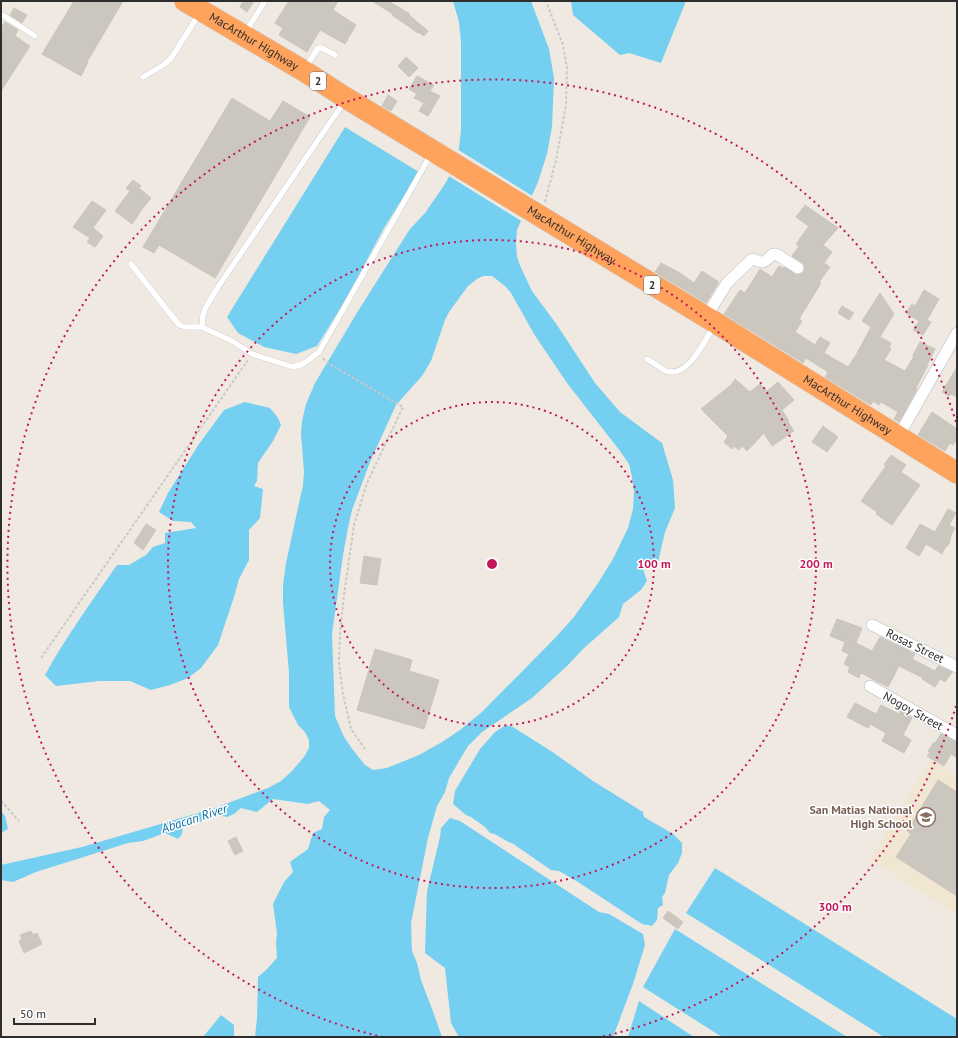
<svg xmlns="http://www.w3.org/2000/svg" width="958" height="1038" viewBox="0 0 958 1038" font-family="'PT Sans',sans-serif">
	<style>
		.education { fill: #f0e6d1 }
		.water { fill: #75cff0; fill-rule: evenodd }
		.pier { fill: #efe9e1 }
		.building { fill: #cbc7bf; stroke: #cbc5ba }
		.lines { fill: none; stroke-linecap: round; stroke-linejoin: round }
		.lane-casing { stroke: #b4b7c1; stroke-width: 6 }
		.street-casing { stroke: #b4b7c1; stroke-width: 12 }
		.highway-casing { stroke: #c9c9c9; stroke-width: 22 }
		.path { stroke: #c9c9c9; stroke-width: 2; stroke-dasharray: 3 2; stroke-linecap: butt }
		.lane { stroke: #fff; stroke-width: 5.5 }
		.street { stroke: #fff; stroke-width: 11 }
		.highway { stroke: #ffa35c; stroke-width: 21 }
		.ring { fill: none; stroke: #c2185b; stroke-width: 2; stroke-dasharray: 2 4 }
		.labels { text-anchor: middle; stroke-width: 3; stroke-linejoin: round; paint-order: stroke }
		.shield { fill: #fff; stroke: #6d6d6d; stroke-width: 1 }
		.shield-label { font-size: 11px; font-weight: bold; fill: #2e2e2e }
		.street-label { font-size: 12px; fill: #2e2e2e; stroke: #fff }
		.education-label { font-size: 12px; font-weight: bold; fill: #785e54; stroke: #fff; text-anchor: end }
		.water-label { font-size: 13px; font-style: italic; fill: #0d6fa3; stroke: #fff }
		.centre { fill: #c2185b; stroke: #fff; stroke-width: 2 }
		.ring-label { font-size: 12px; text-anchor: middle; font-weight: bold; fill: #c2185b; stroke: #fff; stroke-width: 3; stroke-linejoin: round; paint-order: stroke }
	</style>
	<rect width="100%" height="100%" fill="#efe9e1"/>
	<path class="education" d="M931,759l26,16v140l-87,-56z"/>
	<path class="water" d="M453,1h78l18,48 5,29 -2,49 -5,27 -9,28 -21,48 -1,13 1,14 4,11 11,23 25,34 38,58 25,29 42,31 11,37 2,28 -10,24 -7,30 -7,5 -8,2 4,12 -6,9 -18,14 -4,13 -36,32 -16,17 -35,32 -50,34 -14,14 -19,32 -4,14 -8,14 -9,32 -17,85 1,28 5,12 4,17 14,37 7,20h-187l2,-19 1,-41 9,-8 10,-11 -1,-16 1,-9 -4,-29 11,-22 9,-10 -3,-10 18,-13 5,-16 9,-4 2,-12 6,-7 -11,-9 -11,3 -35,-5 -16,13 -16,-4 -7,6 -7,3 -9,-2 -26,10 -4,-1 -5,1 -1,9 -4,5 -13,-6 -22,8 -15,2 -92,29 -23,10 -12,-2v-15l81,-18 130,-38 56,-21 13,-7 10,-9 13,-15 5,-9v-8l-4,-8 -7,-7 -9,-18v-34l-6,-70v-18l3,-22 17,-78 1,-13 -3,-38 1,-13 4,-17 9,-21 43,-72 52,-82 15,-16 20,-29 9,-17 5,-19 2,-18v-88l-2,-20zM483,276h9l13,10 6,7 23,41 33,49 53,68 9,13 3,13 2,15 -1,17 -5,19 -15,31 -15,24 -24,34 -18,20 -74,75 -22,18 -18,12 -23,13 -32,13 -14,2 -8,-5 -12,-15 -9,-13 -9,-21 -3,-82 11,-79 5,-27 4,-18 18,-48 26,-57 26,-29 9,-15 14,-41 4,-8 19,-26 9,-7z
		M571,1h115l-25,62 -32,-10 -9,2 -47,-40z
		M345,127l74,45 -35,56 -39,73 -28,45 -21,8 -32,-7 -26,-14 -11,-16z
		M245,402l25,6 8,10 3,7 -8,16 -15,22 -1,18 -3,5 9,3 -3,29 -11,12v30l-10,19 -5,18 -16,48 -17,23 -13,10 -18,7 -19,5 -21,-9h-31l-43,5 -11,-11c21,-38 47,-74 72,-110h12l17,-10 7,-8 12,-4v-10l31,-5 -5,-6 -18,-1 -14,-9 9,-19 31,-49 25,-34z
		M506,725l7,2 41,26 39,28 50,31 1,5 29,17 9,9v10l-4,10 -9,12 -4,18 -3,4 1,8 -5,3 -1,12 -5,6 -10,-2 -64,-42 -19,-11 -8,-1 -39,-27c-9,-2 -13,-9 -22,-10l-5,-6 -14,-10 -5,-2 -13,-11 2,-13 25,-42 15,-17z
		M1,811l4,5 3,13 -7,4z
		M450,818l10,3 139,91 10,2 34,20 2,11 -12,39 -20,53h-154l-8,-14 -6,-55 -20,-15 2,-62 13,-54 1,-9z
		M715,868l242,151v18h-73l-198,-124z
		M675,929l172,108h-125l-79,-50z
		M639,1001l55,36h-66z
		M221,1015l13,10v12h-31z"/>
	<path class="pier" d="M457,149l77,48 -11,25 -76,-47 5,-9z"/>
	<path class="building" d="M74,1h49l-36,61h1l-7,14 -39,-22z
		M243,1h11l-7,11 -7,-5z
		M289,1h49l-5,9 23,15 -11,19 -25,-14 -13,22 -28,-17 4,-7 -8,-5z
		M372,1h16l22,13 -1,1 19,16 -4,5 -6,-4v1l-26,-18 1,-1z
		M14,8l13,7 -5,8 -12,-8z
		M5,22l13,8 -3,6 15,10 -29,45v-63z
		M406,57l12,11 -9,9 -11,-11z
		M417,76l17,9 -4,6 10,5 -12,20 -9,-5 5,-8 -10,-5 3,-4 -8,-5z
		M388,95l9,6 -6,10 -9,-5z
		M232,98l38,23 13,-20 27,16 -95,161 -56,-33 -5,8 -11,-6z
		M133,180l8,6 -2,2 12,10 -12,15v1l-7,10 -17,-13 15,-20 -4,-3z
		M92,201l14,9 -13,18 10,8 -8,11 -8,-5 3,-4 -17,-11z
		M805,205l33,23 -15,17 9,7 -8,11 6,4 -11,15 2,1 -22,36 3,2 -7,11 20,13 5,-8 10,6 -6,10 24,14 8,-12 15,-28 -9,-6 18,-28 14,21 -14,23 11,6 -2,5 2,1 -7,11 21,11 9,-15 -1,-1 7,-13 15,7 -8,16h1l-12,23 1,1 -18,33 -5,-3 4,-7 -17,-10 -2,3 -6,-4 -2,4 -46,-28 3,-5 -22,-14 -3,5 -79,-49 16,-24 5,3 15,-24 12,8 7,-11 4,2 1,-1 13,8 4,-1 3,-2 1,-3 -1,-5 -12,-8 7,-10 -3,-2 13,-18 -13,-9z
		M661,263l19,10 14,10 8,-12 17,11 -13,21 -51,-31z
		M924,290l15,9 -12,21 4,2 -8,13 -10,-5 6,-9 -13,-8 6,-9 3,2z
		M842,306l12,7 -5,7 -11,-7z
		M957,367v30l-6,-3 -2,2 -7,-4z
		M735,379l15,13 10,-8 7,7 11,-9 16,18 -12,10 7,11 -1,1 6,9 -22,15 -8,-13 -17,18 -5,-5 -3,4 -5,-4 -2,3 -8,-7 4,-6 -27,-27 30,-24z
		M932,412l25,17v10l-4,6 -3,-2 -5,8 -27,-16z
		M823,426l15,11 -11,15 -15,-10z
		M891,455l15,10 -5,7 19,13 -28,40 -16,-11 1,-2 -16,-11 25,-35 -2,-1z
		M948,509l8,4 -7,12 6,3 -4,7 -2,9 -4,4 -3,6 -16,-10 -7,12 -13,-8 14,-24 15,8z
		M146,524l10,6 -13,20 -9,-7z
		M364,556l17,3 -4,26 -17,-2z
		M837,619l25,9 -6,15 16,8 8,-14 35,17 -3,5 23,12 3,-5 14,6 -7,10 -5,-3 -5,8 -13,-8 1,-1 -24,-12 -11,21 -27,-14 -2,5 -11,-6 2,-5 -6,-3 5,-10 -7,-3 3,-9 -15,-6z
		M375,649l37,11 -3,11 30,9 -15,49 -67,-19z
		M855,703l21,11 5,-9 18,9 1,-3 12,7 -9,17 8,5 -7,13 -22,-12 4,-8 -16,-9 -2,4 -21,-11z
		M941,734l13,7 3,1v16l-6,-4 -7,12 -17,-10 3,-4 -2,-1 6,-9 1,1z
		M938,780l19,12v104l-61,-39 15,-23 -4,-3z
		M236,837l7,14 -8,4 -7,-14z
		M668,911l15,11 -5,7 -15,-11z
		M31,931l2,4 4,-2 5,11 -18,9 -5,-12 3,-1 -2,-5z"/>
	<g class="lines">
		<g class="lane-casing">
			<path id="lane" d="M1,14l34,22
				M245,33l20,-32
				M306,67l12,-19h4l13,7
				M143,77l22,-13 7,-7 27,-43
				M344,102l-126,185 -12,20 -3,8 -1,12 30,14 20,13 41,13 10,-3 16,-12 112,-198
				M131,264l48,61 6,2h17
				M647,359c6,3 13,9 19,12 21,8 39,-30 47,-44"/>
		</g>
		<g class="street-casing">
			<path id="street" d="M706,317l21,-34 25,-24c3,0 6,3 10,3 4,0 8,-5 11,-8h3l22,14
				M898,437l59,-104
				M872,625l85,42
				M870,686l87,49"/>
		</g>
		<g class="highway-casing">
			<g id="highway">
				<path id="s1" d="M185,1l119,70 42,27 370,225 241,150"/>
			</g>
		</g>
		<path class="path" d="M545,202l11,-42 10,-55 1,-37 -4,-23 -17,-44
			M323,358l3,4 77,45 -36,76 -13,42 -10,70 -4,39 -1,30 4,30 8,35 14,20
			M41,658l207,-298
			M1,801l18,20"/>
		<use href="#lane" class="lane"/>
		<use href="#street" class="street"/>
		<use href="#highway" class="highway"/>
	</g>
	<g class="ring">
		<circle cx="492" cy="564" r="162"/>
		<circle cx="492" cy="564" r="324"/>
		<path d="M956 706A485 485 0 0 1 601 1037M383 1037A485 485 0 1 1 956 422"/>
	</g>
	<defs>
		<g id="school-ring" transform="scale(1)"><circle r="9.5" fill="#fff" stroke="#8d6e63" stroke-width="1.5"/><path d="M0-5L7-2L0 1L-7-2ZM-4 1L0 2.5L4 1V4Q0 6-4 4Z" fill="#8d6e63"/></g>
	</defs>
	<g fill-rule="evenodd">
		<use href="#school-ring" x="926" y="817"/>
	</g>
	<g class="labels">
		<g class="shield">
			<rect x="310" y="72" width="16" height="18" rx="3"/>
			<rect x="644" y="276" width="16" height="18" rx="3"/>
		</g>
		<g class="shield-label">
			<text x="318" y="85">2</text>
			<text x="652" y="289">2</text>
		</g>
		<g class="street-label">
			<text dy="4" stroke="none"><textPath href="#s1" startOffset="80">MacArthur Highway</textPath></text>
			<text dy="4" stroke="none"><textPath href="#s1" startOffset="452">MacArthur Highway</textPath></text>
			<text dy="4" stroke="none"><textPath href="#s1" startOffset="776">MacArthur Highway</textPath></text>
			<text transform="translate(915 646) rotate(26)" y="4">Rosas Street</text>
			<text transform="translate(913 711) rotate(29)" y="4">Nogoy Street</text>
		</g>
		<g class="education-label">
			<text x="912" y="814">San Matias National<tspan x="912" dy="14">High School</tspan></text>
		</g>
		<g class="water-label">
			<text transform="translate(194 818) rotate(-18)" y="5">Abacan River</text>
		</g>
	</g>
	<circle cx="492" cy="564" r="6" class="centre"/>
	<g class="ring-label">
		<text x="654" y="568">100 m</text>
		<text x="816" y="568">200 m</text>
		<text x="835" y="911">300 m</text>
	</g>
	<rect width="958" height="1038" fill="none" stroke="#2e2e2e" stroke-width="4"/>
	<path d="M14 1018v6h81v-6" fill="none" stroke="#2e2e2e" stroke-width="2"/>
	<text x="20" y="1018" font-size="12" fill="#2e2e2e" stroke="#ffffff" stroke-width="3" paint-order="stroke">50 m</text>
</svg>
